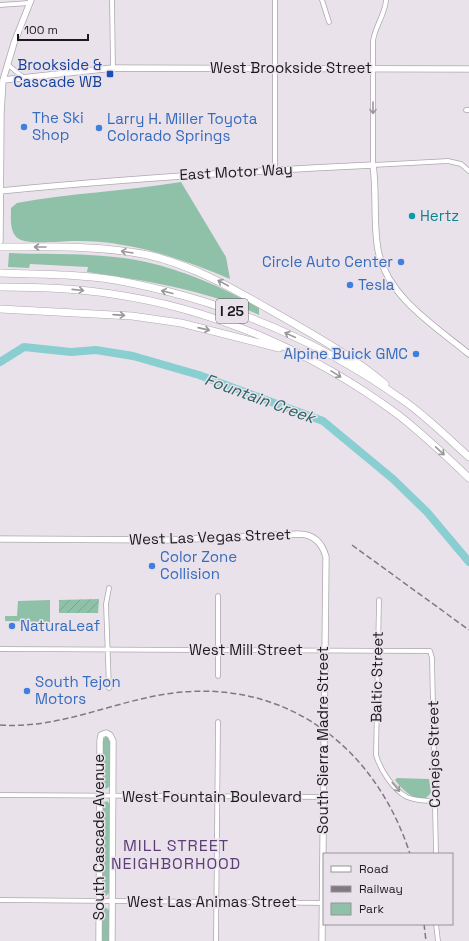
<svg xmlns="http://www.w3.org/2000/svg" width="469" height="941" viewBox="0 0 469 941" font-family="'Space Grotesk',sans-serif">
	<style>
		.green { fill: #8fc1a9 }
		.garden { fill: url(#garden-furrows) }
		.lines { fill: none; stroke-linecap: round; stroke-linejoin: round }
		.river { stroke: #89ced1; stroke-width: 8 }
		.street-casing { stroke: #aea7af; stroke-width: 5.5 }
		.secondary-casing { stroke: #aea7af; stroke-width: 7 }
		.highway-casing { stroke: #aea7af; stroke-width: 8 }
		.street { stroke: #fff; stroke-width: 4 }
		.secondary { stroke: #fff; stroke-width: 5.5 }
		.highway { stroke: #fff; stroke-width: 7 }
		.rail { stroke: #807a80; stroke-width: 1.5; stroke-dasharray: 6 3; stroke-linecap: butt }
		.oneway { stroke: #999899 }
		.transit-dot { fill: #1a4fb4; stroke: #eae2eb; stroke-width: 1.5 }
		.shop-dot { fill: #3f7fe0; stroke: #eae2eb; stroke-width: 1.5 }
		.culture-dot { fill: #0f9aa8; stroke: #eae2eb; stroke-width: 1.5 }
		.labels { text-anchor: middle; stroke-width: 3; stroke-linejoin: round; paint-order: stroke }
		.shield { fill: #eae2eb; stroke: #5a565b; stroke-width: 1 }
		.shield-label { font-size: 14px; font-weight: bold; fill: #1d1a1d }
		.transit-label { font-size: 15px; fill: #164399; stroke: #eae2eb; text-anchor: end }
		.street-label { font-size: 15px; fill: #1d1a1d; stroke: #eae2eb }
		.shop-label { font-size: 15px; fill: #366cbe; stroke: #eae2eb; text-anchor: start }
		.culture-label { font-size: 15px; fill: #0d838f; stroke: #eae2eb; text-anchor: start }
		.water-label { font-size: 16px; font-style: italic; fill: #286265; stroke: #eae2eb }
		.neighbourhood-label { font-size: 16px; letter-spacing: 1px; fill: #5d3d78; stroke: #eae2eb }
	</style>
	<defs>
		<pattern id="garden-furrows" width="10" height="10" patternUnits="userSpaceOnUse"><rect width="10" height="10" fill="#8fc1a9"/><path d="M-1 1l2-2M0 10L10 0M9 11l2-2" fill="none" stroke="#7ba591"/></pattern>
	</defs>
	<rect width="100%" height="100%" fill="#eae2eb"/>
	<path class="green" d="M181,182l45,75 4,22c-50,-21 -101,-39 -156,-38 -13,0 -45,4 -55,-2 -10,-6 -8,-21 -8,-31l6,-5c54,-10 109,-12 164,-21z
		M9,253c45,2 93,-1 137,9 40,9 78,26 113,46v7c-51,-25 -116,-35 -172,-43l1,-5 -58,-3 -1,4 -21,-1z
		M50,600v22l-45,-1v-5h12l1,-15z
		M106,736l4,3v47l-4,3 -3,-4v-45z
		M397,778l32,1 2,14 -5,5c-14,2 -23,-8 -31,-18z
		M107,801l3,3 -1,89 -3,3 -4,-3 1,-90z
		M105,907l4,3v31h-7v-31z"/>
	<path class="garden" d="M99,599l-1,14h-39v-13z"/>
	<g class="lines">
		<path class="river" d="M0,362l24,-15 47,5 25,-2 37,6 66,19 124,46 70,58 34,33 42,50"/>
		<g class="street-casing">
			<path id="street" d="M112,0l1,68
				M322,0l7,22
				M386,0c-1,15 -11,26 -13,41v124l75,-4 13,3 8,7
				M0,5l29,-2
				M7,64l17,14
				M466,110h3
				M275,170v-170
				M218,596v80
				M379,600l-3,155c4,14 17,35 31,42 9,4 19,4 28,4
				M0,649l430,2 2,7 4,196
				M109,688l-3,-84 3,-16
				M0,795l323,2
				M0,900l324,3
				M436,924l2,17
				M216,941l2,-219"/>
		</g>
		<g class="secondary-casing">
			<path id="secondary" d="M3,80l110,-12 356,1
				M0,191c124,-12 248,-20 373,-26 4,28 0,57 5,85 9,47 57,76 91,104
				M0,241l1,-129 2,-32 11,-37 17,-43
				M0,539l171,1 127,-6c15,0 24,8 28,23l-4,384
				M99,941l1,-200 1,-6 5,-2 4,2 3,6 -1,200"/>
		</g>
		<g class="highway-casing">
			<path id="highway" d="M0,247c49,0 99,-2 148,8 48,11 89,36 131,60 37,21 74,42 106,69
				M0,273c38,1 77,1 115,7 105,19 205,60 292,123 22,16 42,36 62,54
				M0,287c37,0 75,1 112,7 103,15 201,58 285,120 25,19 49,42 72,64
				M0,309l132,7 49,7 98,25"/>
		</g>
		<use href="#street" class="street"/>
		<use href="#secondary" class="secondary"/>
		<use href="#highway" class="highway"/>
		<path class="rail" d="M352,545l117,85
			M0,725c58,4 109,-22 166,-31 117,-18 209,51 244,160
			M424,924l2,17"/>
	</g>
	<defs><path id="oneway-shaft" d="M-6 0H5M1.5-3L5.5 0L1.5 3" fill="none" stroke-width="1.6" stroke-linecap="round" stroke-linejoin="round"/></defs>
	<g class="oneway">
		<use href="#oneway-shaft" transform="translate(373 108) rotate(90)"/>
		<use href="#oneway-shaft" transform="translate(40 247) rotate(180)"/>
		<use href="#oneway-shaft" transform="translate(127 252) rotate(-171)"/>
		<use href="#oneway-shaft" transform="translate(223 283) rotate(-152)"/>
		<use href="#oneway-shaft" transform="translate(78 290) rotate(6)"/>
		<use href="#oneway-shaft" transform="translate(167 292) rotate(-166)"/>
		<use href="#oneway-shaft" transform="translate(119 315) rotate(4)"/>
		<use href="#oneway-shaft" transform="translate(204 329) rotate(13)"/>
		<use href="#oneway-shaft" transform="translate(290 335) rotate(-155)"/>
		<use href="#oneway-shaft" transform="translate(336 374) rotate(32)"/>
		<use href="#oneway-shaft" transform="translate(440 451) rotate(43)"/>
		<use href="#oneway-shaft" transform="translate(396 787) rotate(50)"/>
	</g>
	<rect class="transit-dot" x="106" y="70" width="8" height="8" rx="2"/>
	<g class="shop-dot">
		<circle cx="24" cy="127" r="4"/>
		<circle cx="99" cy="128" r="4"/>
		<circle cx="401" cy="262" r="4"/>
		<circle cx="350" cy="285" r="4"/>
		<circle cx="416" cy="354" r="4"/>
		<circle cx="152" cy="566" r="4"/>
		<circle cx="12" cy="626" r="4"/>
		<circle cx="27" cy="691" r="4"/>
	</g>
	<circle class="culture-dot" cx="412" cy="216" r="4"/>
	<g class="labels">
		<rect class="shield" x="216" y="299" width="32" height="24" rx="3"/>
		<g class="shield-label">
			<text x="232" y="316">I 25</text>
		</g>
		<g class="transit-label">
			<text x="102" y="70">Brookside &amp;<tspan x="102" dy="17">Cascade WB</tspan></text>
		</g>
		<g class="street-label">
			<text x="291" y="73">West Brookside Street</text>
			<text transform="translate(236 172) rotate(-3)" y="5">East Motor Way</text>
			<text transform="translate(210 537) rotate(-2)" y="5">West Las Vegas Street</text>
			<text x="246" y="655">West Mill Street</text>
			<text transform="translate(377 677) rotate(-89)" y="5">Baltic Street</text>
			<text transform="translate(323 740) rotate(-90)" y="5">South Sierra Madre Street</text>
			<text transform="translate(434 754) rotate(-91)" y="5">Conejos Street</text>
			<text x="212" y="802">West Fountain Boulevard</text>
			<text transform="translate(99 837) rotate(-90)" y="5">South Cascade Avenue</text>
			<text x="212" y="907">West Las Animas Street</text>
		</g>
		<g class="shop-label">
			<text x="32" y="123">The Ski<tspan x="32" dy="17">Shop</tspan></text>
			<text x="107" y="124">Larry H. Miller Toyota<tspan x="107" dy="17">Colorado Springs</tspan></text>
			<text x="393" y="267" text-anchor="end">Circle Auto Center</text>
			<text x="358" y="290">Tesla</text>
			<text x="408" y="359" text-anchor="end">Alpine Buick GMC</text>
			<text x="160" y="562">Color Zone<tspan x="160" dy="17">Collision</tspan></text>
			<text x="20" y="631">NaturaLeaf</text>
			<text x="35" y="687">South Tejon<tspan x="35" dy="17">Motors</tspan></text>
		</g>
		<g class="culture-label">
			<text x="420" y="221">Hertz</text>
		</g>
		<g class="water-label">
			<text transform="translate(260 398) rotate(20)" y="6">Fountain Creek</text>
		</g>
		<g class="neighbourhood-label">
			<text x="176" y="851">MILL STREET<tspan x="176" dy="18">NEIGHBORHOOD</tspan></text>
		</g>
	</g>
	<rect x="323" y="853" width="130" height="72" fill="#eae2eb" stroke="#989299"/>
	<rect x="331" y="866" width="20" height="6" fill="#ffffff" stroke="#989299"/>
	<text x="359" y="873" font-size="12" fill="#1d1a1d">Road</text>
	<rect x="331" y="886" width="20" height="6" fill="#807a80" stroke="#989299"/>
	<text x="359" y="893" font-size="12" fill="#1d1a1d">Railway</text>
	<rect x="331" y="903" width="20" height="12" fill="#8fc1a9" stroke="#989299"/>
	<text x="359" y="913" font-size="12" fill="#1d1a1d">Park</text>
	<path d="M18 34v6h70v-6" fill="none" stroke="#1d1a1d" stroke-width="2"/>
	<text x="24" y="34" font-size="12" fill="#1d1a1d" stroke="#eae2eb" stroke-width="3" paint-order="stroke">100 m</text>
</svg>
